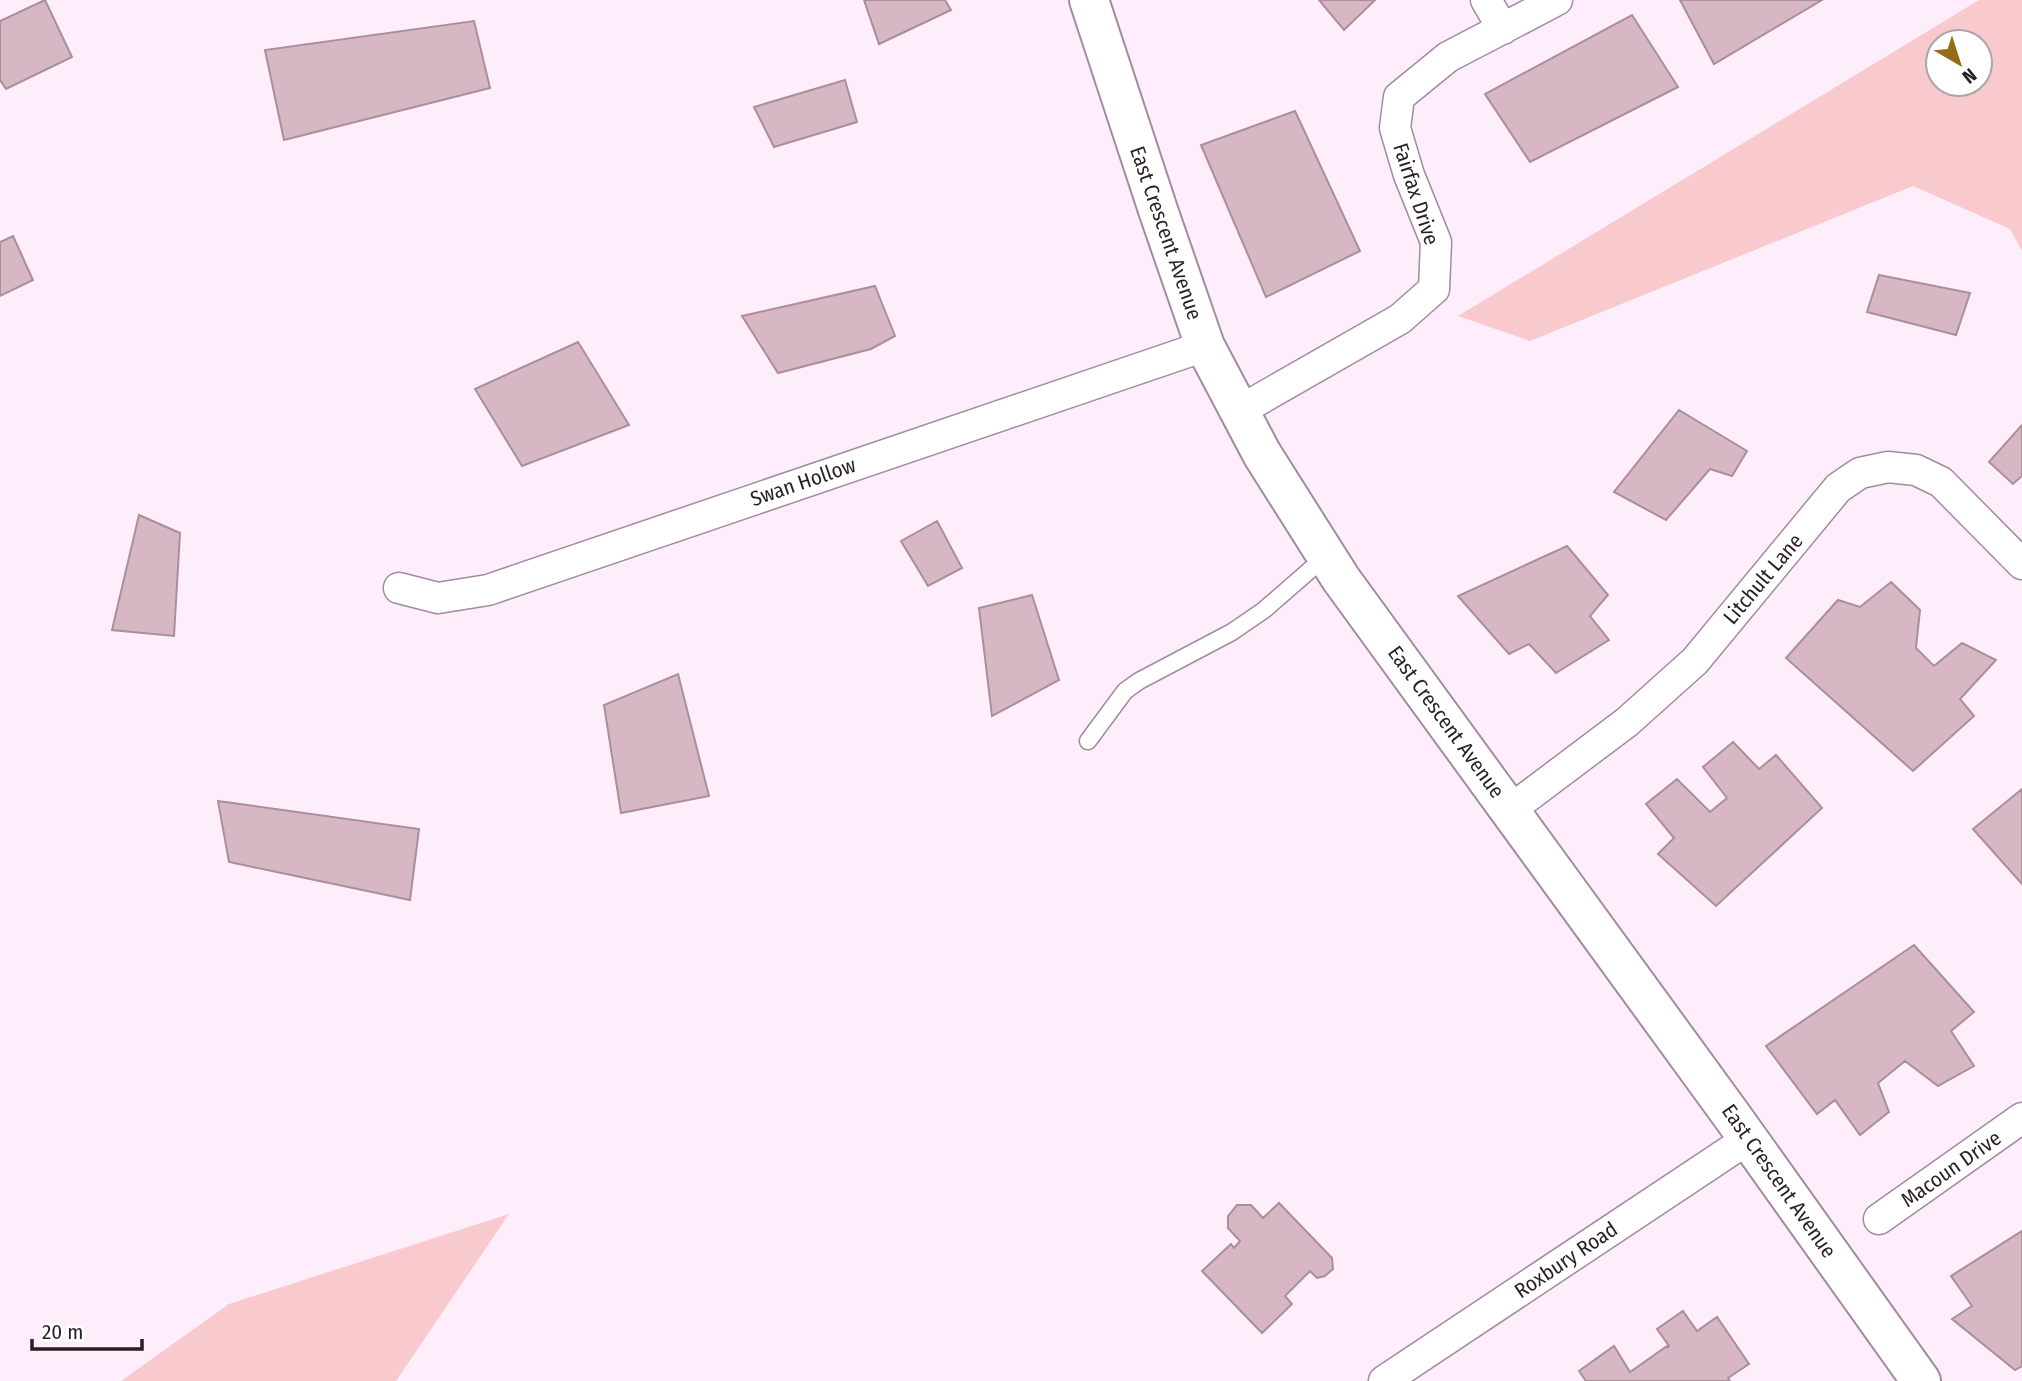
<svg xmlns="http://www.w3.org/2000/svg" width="2022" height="1381" viewBox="0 0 2022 1381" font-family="'Fira Sans Condensed',sans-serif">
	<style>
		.green { fill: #f9cacd; fill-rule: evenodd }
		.building { fill: #d8b7c4; stroke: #ac8d9a; stroke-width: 2 }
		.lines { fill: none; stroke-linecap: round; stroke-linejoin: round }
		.lane-casing { stroke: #a38a9f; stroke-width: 19 }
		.street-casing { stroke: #a38a9f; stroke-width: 33 }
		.secondary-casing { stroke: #a38a9f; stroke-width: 42 }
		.lane { stroke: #fff; stroke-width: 16 }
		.street { stroke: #fff; stroke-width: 30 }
		.secondary { stroke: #fff; stroke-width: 38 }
		.labels { text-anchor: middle; stroke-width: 7; stroke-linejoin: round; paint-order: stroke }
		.street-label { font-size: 21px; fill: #271e26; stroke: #fff }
	</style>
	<rect width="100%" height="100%" fill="#feeefc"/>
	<path class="green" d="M1979,0h43v251l-12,-22 -97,-43 -383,155 -72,-25zM1980,42v42h-42v-42z
		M509,1214l-113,167h-275l108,-77z"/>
	<path class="building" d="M45,0l27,57 -66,32 -6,-9v-59z
		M864,0h81l6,10 -72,34z
		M1319,0h56l-31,30z
		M1680,0h142l-108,64z
		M1632,15l46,72 -148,75 -45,-68z
		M474,21l16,67 -206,52 -19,-90z
		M845,80l12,42 -83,25 -20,-40z
		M1295,111l65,140 -94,46 -65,-152z
		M13,236l20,44 -33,16v-54z
		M1879,275l91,18 -14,42 -89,-23z
		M875,286l20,50 -24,13 -93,24 -36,-57z
		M578,342l51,83 -107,41 -47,-77z
		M1679,410l68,41 -15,25 -22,-7 -44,51 -52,-28z
		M2022,425v51l-9,8 -24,-22z
		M139,515l41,18 -6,103 -62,-6z
		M937,521l25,47 -34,18 -27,-45z
		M1567,546l41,49 -18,21 19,24 -53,33 -27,-29 -20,10 -51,-58z
		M1891,582l29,28 -4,38 18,18 28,-23 34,17 -36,39 14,17 -61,55 -127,-113 52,-58 22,7z
		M1032,595l27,85 -67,36 -13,-108z
		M678,674l31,122 -88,17 -17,-108z
		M1733,742l26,27 17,-14 46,53 -106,98 -58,-52 16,-16 -28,-34 31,-25 33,33 17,-14 -24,-31z
		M2022,789v95l-49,-55z
		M218,801l201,28 -9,71 -181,-38z
		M1914,945l60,67 -23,19 23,35 -36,20 -33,-25 -27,22 11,29 -29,23 -25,-35 -18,14 -51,-68z
		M1279,1203l53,55 1,11 -8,7 -8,2 -7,-7 -25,25 7,8 -30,29 -60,-62 29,-27 3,4 6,-7 -12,-13v-12l9,-11h14l12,13z
		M2022,1231v135l-7,4 -63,-51 20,-13 -21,-30z
		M1683,1311l14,20 20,-14 32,47 -21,14 2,3h-144l-7,-10 35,-25 16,26 37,-26 1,1 1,-1 -12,-17z"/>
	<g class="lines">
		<g class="lane-casing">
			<path id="lane" d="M1088,741l37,-50 14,-10 93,-49 32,-22 62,-54"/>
		</g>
		<g class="street-casing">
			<path id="street" d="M1486,0l17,29
				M1239,411l161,-92 34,-30 2,-47 -27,-67 -14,-47 4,-31 49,-40 109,-57
				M399,588l39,10 50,-8 717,-244
				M1510,810l117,-88 68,-61 143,-173 22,-15 28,-6 28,3 25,12 81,82
				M1879,1219l143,-101
				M1384,1381l364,-242"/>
		</g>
		<g class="secondary-casing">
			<path id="secondary" d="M1089,0l69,210 47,136 57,108 79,125 391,537 189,265"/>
		</g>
		<use href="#lane" class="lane"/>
		<use href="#street" class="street"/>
		<use href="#secondary" class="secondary"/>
	</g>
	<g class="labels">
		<g class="street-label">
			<text transform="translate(1416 194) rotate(72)" y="7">Fairfax Drive</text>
			<text transform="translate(1166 233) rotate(71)" y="7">East Crescent Avenue</text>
			<text transform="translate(803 482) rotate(-19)" y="7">Swan Hollow</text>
			<text transform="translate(1763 579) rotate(-50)" y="7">Litchult Lane</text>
			<text transform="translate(1446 722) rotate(54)" y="7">East Crescent Avenue</text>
			<text transform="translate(1951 1169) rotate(-35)" y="7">Macoun Drive</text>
			<text transform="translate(1779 1181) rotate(55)" y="7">East Crescent Avenue</text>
			<text transform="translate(1566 1260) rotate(-34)" y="7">Roxbury Road</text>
		</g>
	</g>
	<g transform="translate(1959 63) rotate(141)"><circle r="33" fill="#ffffff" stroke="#a9a5a8" stroke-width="2"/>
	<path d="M0-5L12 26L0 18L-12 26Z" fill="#976c19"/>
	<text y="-10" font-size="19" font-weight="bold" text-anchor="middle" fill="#271e26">N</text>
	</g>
	<path d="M32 1339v10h110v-10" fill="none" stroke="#271e26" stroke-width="3.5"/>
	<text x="42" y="1339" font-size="21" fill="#271e26" stroke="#ffffff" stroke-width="5" paint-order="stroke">20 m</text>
</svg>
